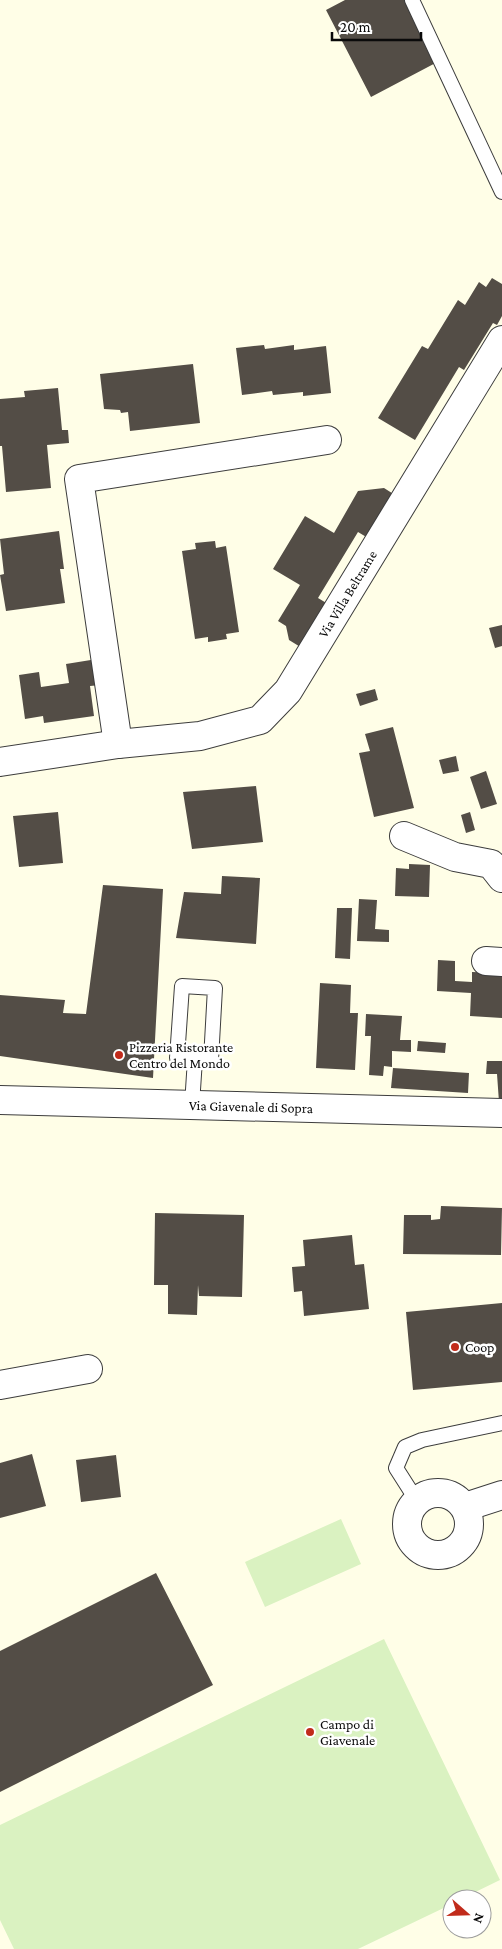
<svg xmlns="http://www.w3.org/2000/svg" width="502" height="1949" viewBox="0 0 502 1949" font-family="'Crimson Pro',serif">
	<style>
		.pitch { fill: #daf2c1 }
		.building { fill: #534d46 }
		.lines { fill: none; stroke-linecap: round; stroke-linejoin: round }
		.service-casing { stroke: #3d3d3d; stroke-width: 16 }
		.minor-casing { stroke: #3d3d3d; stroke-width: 30 }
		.tertiary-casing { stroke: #3d3d3d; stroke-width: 30 }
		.service { stroke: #fff; stroke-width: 14 }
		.minor { stroke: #fff; stroke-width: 28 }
		.tertiary { stroke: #fff; stroke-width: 28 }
		.poi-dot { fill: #c12b1b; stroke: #fff; stroke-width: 2 }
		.labels { text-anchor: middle; stroke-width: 5; stroke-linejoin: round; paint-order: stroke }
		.street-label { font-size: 14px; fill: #0a0a0a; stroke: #fff }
		.poi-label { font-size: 14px; fill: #0a0a0a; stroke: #fff; text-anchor: start }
	</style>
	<rect width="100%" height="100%" fill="#fffee7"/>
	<path class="pitch" d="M341,1519l20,45 -96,43 -20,-45z
		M384,1639l116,241 -39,19h-9v5l-94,45h-344l-14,-29v-95z"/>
	<path class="building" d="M345,0h69l31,58 -74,39 -45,-87z
		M492,278l10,6v32l-5,9 -4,-2 -29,47 -5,-3 -44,73 -37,-22 44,-72 6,3 30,-49 7,5 14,-23 7,5z
		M264,345l1,4 29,-4v5l32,-4 5,47 -28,3v-4l-30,3 -1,-4 -30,4 -6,-47z
		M193,364l7,59 -70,8 -2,-19 -7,1 -1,-3 -16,-1 -4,-35z
		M58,388l4,42h6l1,13 -22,2 4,43 -45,4 -4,-46h-2v-47l25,-2 -1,-6z
		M384,488l11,7 -27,43 -10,-6 -40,66 10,6 -26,44 -13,-8 -3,-14 -8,-5 22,-36 -27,-16 32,-53 29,17 24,-42z
		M59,531l5,38h-4l5,34 -59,8 -6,-36 4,-1 -4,-35z
		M215,541l1,7 10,-2 13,86 -13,2 1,5 -19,3v-5l-13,2 -13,-88 14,-2 -1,-6z
		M502,625v21l-7,2 -6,-20z
		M97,659l4,26 -11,1 4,30 -50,7 -1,-7 -18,3 -6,-44 20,-3 2,15 28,-4 -3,-19z
		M375,689l3,11 -18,6 -4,-12z
		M393,727l21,81 -40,9 -15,-64 11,-2 -5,-17z
		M456,756l3,15 -16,3 -4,-14z
		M486,771l11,33 -16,5 -11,-32z
		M256,786l7,56 -71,7 -9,-57z
		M58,812l5,51 -44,4 -6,-51z
		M470,812l5,18 -9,3 -5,-18z
		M409,864l21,1 -1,32 -34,-1 1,-28 13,1z
		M222,876l38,2 -4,66 -80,-6 8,-46 37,2z
		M103,885l60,4 -10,189 -153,-22v-61l65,5 -2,13 23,1z
		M359,899l18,1 -2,29 14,1v12l-32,-1z
		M337,908h15l-2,51 -15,-1z
		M438,960l17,1v20l17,1v-10l30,1v45l-32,-2 1,-23 -34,-2z
		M320,983l31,2 -1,28h8l-3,57 -39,-2z
		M366,1014l36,2 -2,24h11v12l-19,-1v16l-8,-1 -1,10 -14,-1 2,-39h-6z
		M418,1041l28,2 -1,10 -28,-2z
		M487,1061h15v41h-3l-2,-28h-11z
		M393,1068l76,5 -1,20 -77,-5z
		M441,1206l61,2 -1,47 -98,-1 1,-39h27v5l9,-1z
		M155,1213l89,2 -2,82 -43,-1 -1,-11 -1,30 -29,-1v-29h-14z
		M352,1235l3,30 9,-1 5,45 -65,7 -2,-25 -8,1 -2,-25 13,-1 -2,-26z
		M502,1303v79l-89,8 -7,-78z
		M32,1454l14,52 -46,12v-55z
		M116,1455l5,42 -40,5 -5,-42z
		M156,1573l57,112 -213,107v-141z"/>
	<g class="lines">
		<g class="service-casing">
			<path id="service" d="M412,0l90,192
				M192,1105l3,-46 16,1 4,-72 -33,-2 -5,72 18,1
				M417,1501l-21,-33 9,-21 17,-7 80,-17"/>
		</g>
		<g class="minor-casing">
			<g id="minor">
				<path d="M118,744l-39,-265 248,-39"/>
				<path id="s1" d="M0,762l118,-18 82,-8 60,-16 28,-29 214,-351"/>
				<path d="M404,836l51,21 36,7 11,14"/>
				<path d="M486,961l16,1"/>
				<path d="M0,1385l88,-16"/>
				<circle cx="438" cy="1524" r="31"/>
				<path d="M465,1507l37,-12"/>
			</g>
		</g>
		<g class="tertiary-casing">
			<g id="tertiary">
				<path id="s2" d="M0,1100l502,13"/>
			</g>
		</g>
		<use href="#service" class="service"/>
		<use href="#minor" class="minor"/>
		<use href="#tertiary" class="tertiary"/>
	</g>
	<g class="poi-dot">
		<circle cx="119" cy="1055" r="5"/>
		<circle cx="455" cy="1347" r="5"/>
		<circle cx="310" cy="1732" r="5"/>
	</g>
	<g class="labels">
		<g class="street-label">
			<text dy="5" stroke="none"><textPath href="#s1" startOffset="418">Via Villa Beltrame</textPath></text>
			<text dy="5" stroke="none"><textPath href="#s2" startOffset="251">Via Giavenale di Sopra</textPath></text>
		</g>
		<g class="poi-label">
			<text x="129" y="1052">Pizzeria Ristorante<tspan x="129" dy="16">Centro del Mondo</tspan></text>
			<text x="465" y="1352">Coop</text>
			<text x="320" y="1729">Campo di<tspan x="320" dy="16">Giavenale</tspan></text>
		</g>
	</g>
	<g transform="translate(467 1914) rotate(110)"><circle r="24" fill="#ffffff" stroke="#9d9d9d"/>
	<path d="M0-4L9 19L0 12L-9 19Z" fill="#c12b1b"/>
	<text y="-8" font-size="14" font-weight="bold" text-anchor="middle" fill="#0a0a0a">N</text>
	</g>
	<path d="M332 32v8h89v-8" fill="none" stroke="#0a0a0a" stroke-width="2.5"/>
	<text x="340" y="32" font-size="15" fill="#0a0a0a" stroke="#ffffff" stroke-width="4" paint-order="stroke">20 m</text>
</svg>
